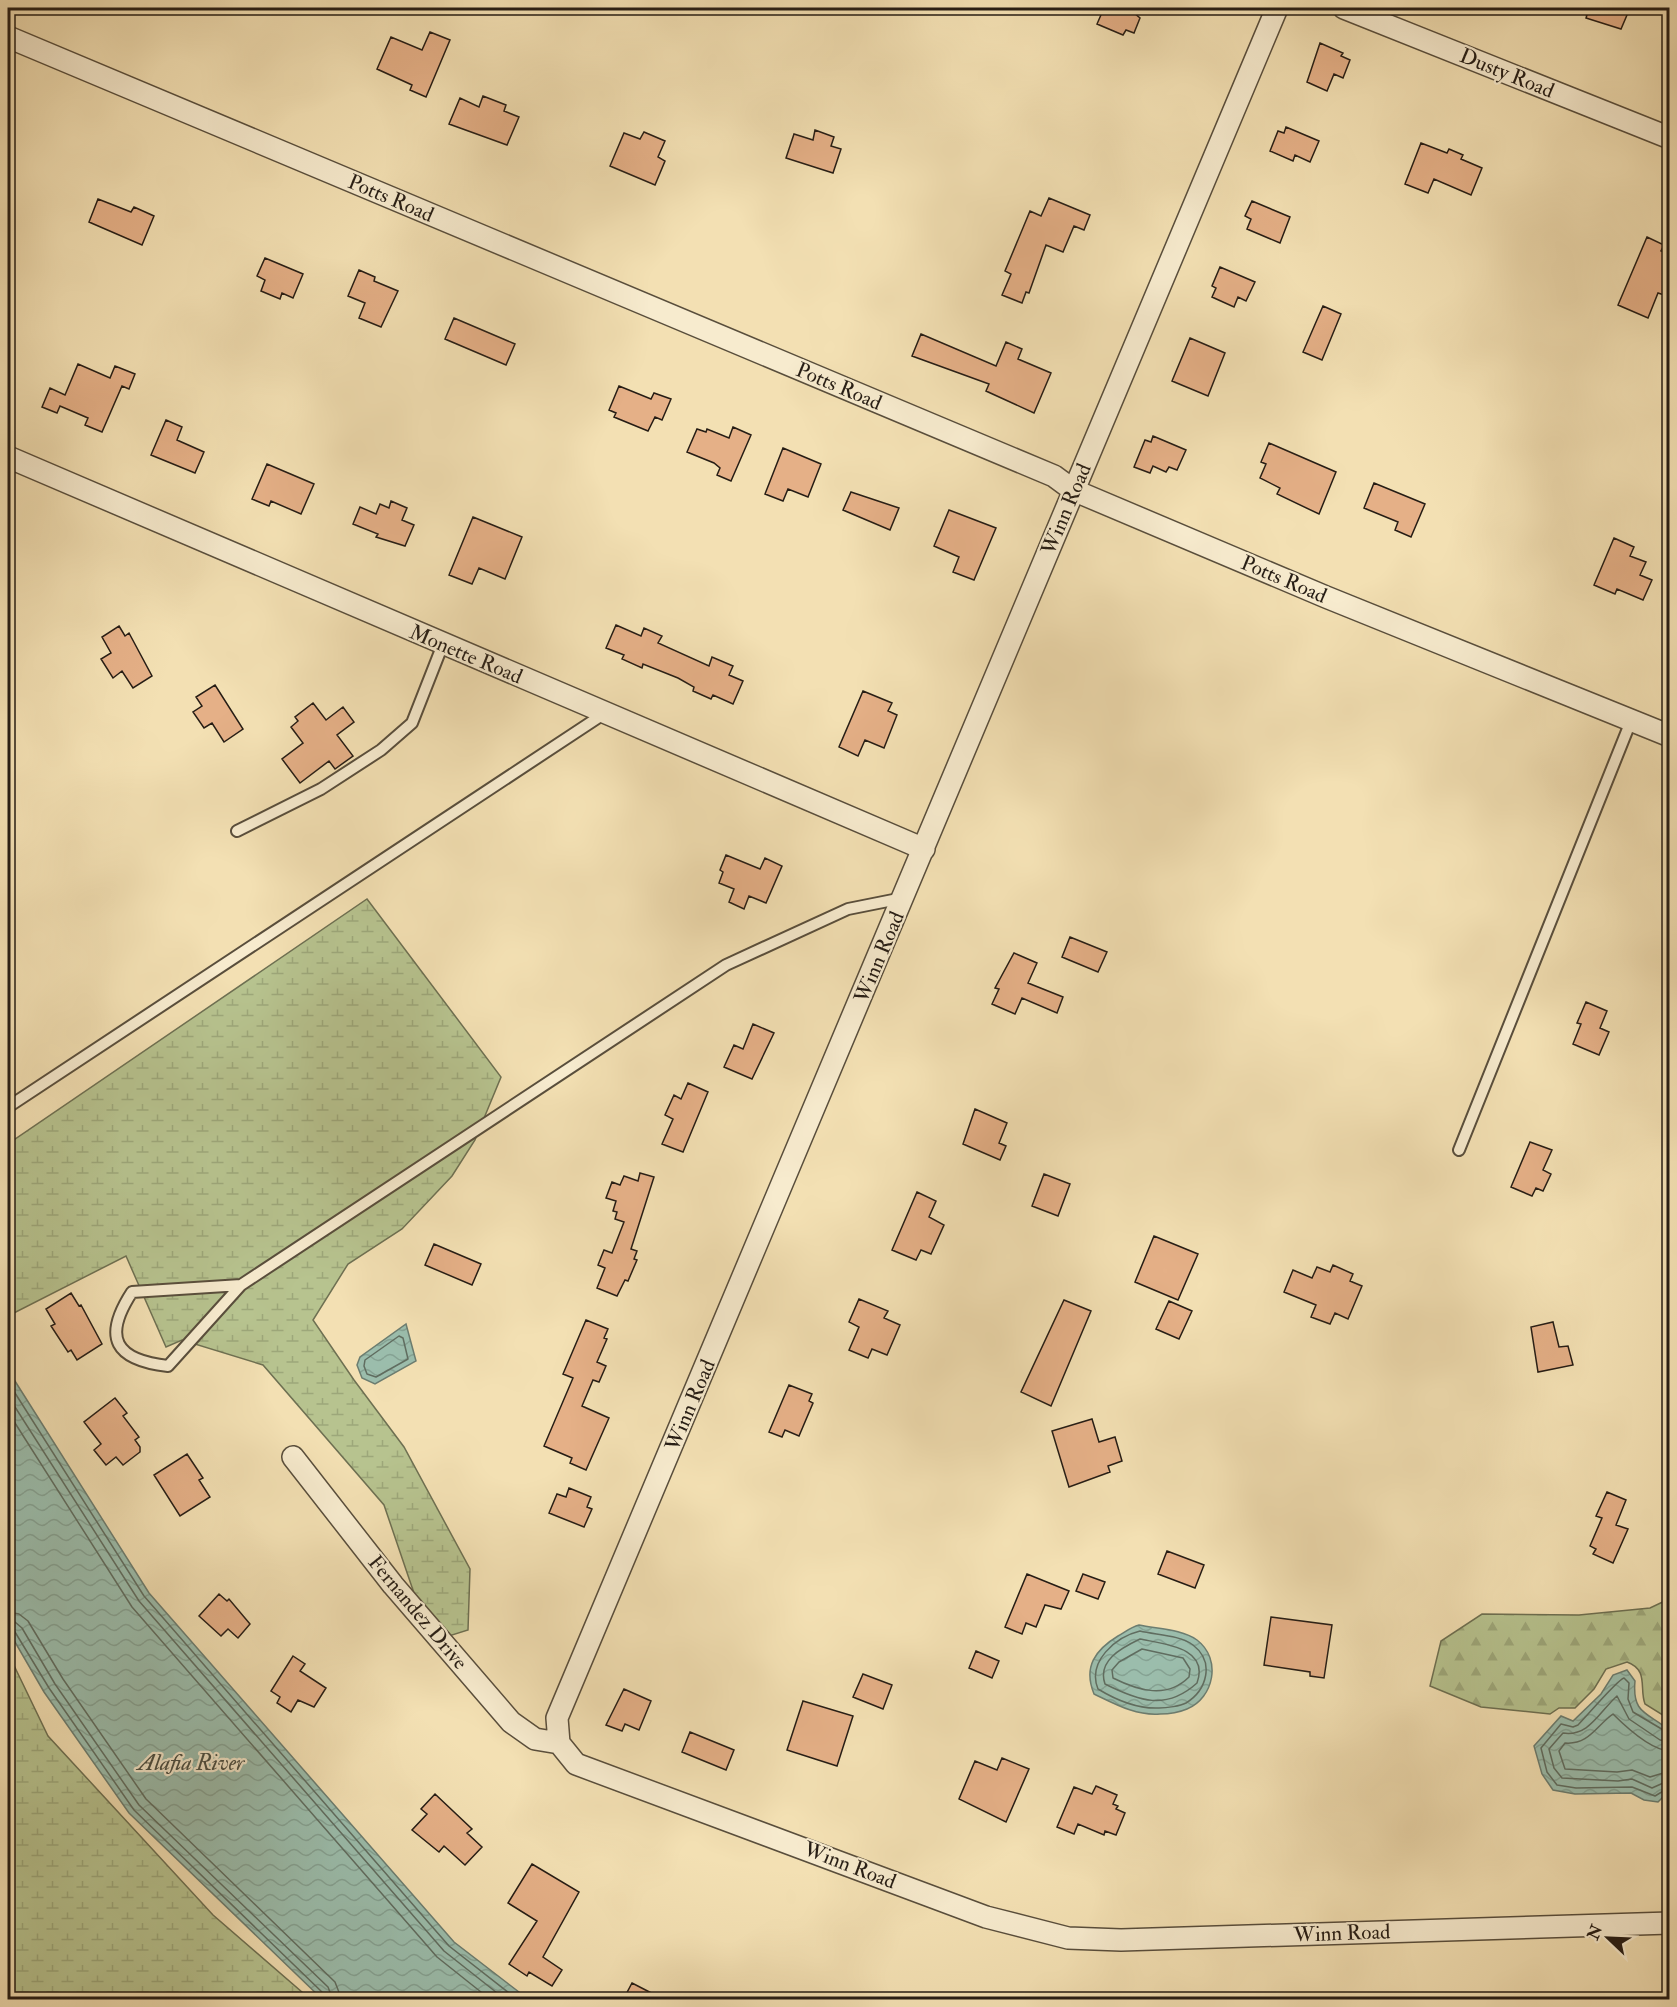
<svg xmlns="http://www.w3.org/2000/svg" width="1677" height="2007" viewBox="0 0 1677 2007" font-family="'IM FELL Double Pica',serif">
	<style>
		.forest { fill: url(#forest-firs); stroke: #6e7052; stroke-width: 1.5 }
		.wetland { fill: url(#wetland-marsh); stroke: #6e7052; stroke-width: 1.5 }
		.water { fill: url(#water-waves); stroke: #6c7d70; stroke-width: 1.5 }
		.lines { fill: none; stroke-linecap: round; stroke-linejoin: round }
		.shore { stroke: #606d60; stroke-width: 1.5 }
		.building { fill: #e5b087; stroke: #261d15; stroke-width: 1.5 }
		.lane-casing { stroke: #594e3c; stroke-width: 14 }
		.street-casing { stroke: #594e3c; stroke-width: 24 }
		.lane { stroke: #f7ebce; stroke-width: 10 }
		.street { stroke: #f7ebce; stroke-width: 21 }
		.labels { text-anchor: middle; stroke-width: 4.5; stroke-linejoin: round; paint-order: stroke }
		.street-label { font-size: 21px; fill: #261d15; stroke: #f7ebce }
		.water-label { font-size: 22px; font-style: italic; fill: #494d42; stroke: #f7ebce }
	</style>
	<defs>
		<pattern id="forest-firs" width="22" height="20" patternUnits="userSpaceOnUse" patternTransform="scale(1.5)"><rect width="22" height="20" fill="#b7c38f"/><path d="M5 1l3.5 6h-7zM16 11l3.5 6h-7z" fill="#9da77a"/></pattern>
		<pattern id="wetland-marsh" width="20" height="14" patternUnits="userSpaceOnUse" patternTransform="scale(1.5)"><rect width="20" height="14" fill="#b7c38f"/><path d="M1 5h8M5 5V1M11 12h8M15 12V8" fill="none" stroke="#9da77a"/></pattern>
		<pattern id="water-waves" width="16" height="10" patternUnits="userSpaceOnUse" patternTransform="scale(1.5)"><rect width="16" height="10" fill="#9bbdac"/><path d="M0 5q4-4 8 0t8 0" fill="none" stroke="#85a293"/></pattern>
	</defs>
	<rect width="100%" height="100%" fill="#f3e0b3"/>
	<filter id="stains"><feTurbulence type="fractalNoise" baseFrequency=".00333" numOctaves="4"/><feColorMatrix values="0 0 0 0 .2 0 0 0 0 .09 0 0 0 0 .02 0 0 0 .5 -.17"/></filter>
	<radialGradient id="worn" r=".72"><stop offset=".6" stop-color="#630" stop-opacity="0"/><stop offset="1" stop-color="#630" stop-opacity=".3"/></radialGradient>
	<path class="forest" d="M1669,1599v120l-24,-15c-6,-16 4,-34 -18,-42l-21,7 -12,20 -19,19h-16l-9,6 -69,-7 -51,-21 11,-45 41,-27 97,1 71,-7z"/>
	<path class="wetland" d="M367,899l134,178 -26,63 -23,36 -50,53 -54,35 -35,56 41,60 50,67 66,122 -2,61 -19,6 -34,-40 -31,-91 -121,-140 -81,-25 -16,7 -40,-91 -118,60v-172z
		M8,1653l40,83 165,179 97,84h-302z"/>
	<path class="water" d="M406,1324l10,37 -41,23 -13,-6 -5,-13 3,-8z
		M8,1370l141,223 305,349 74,57h-206l-193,-186 -85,-121 -36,-62z
		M1139,1625c18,4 43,4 58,15 25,19 17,58 -10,69 -7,3 -19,5 -27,5 -24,2 -45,-10 -66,-20 -11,-27 1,-44 24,-58 7,-4 13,-9 21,-11z
		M1627,1670l8,11c-3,33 12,31 34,49v61l-11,11 -14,-2 -13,-7 -56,1 -22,-4 -11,-16 -8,-28 27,-30 12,5 28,-27 12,-19z"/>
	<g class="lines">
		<path class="shore" d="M399,1336l4,2 5,21 -32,18 -9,-3 -3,-8 1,-6z
			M8,1382l136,214 305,350 69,54
			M8,1396l131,205 305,350 62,49
			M8,1412l124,195 305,350 54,43
			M8,1612l11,2 9,7 35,58 83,120 189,183 7,18
			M8,1621l7,1 7,6 33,56 84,121 189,182 5,13
			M8,1628l7,4 34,56 85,122 189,183 2,7
			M1140,1631c16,4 40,4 53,14 22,17 14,45 -7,58 -6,3 -19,5 -27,5 -21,1 -43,-8 -61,-19 -11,-27 17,-52 42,-58z
			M1140,1639c23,5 70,8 57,44 -31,28 -58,18 -92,1 -8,-23 16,-36 35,-45z
			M1142,1649l41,9 7,11 -1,8c-22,22 -50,14 -76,1l-1,-8 7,-8z
			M1670,1734l-37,-22 -5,-13 1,-16 -5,-5c-7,2 -37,38 -46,47l-5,2 -12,-3 -20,24 6,24 10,13 19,3 56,-1 23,9 15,-9
			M1670,1742l-10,-2 -31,-21 -12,-23c-18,16 -28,41 -54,37l-14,16 5,19 8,10 56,3 14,-2 20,9 18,-8
			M1670,1751c-20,-1 -44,-24 -57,-37 -17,12 -24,31 -48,29l-6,8 6,18 52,3 15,-2 18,7 20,-6"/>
	</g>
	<path class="building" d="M1104,8h31l-2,4 7,6 -6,15 -8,-3 -3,5 -26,-11z
		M1570,8h60l-9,21 -35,-11 1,-3z
		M430,32l20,8 -24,57 -16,-7 2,-5 -35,-16 14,-32 31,13z
		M1320,43l23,10 -2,3 9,4 -7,18 -9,-4 -7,17 -20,-9z
		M483,96l23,9 -2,6 15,6 -12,28 -58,-21 11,-26 19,9z
		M1286,127l33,14 -9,21 -15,-7 -2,6 -23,-10 8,-20 6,2z
		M815,130l19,7 -3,9 10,3 -8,24 -47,-15 8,-24 19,6z
		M644,132l21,9 -7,16 7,4 -10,24 -45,-19 14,-33 16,6z
		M1421,143l26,10 2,-4 14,6 -2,4 21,9 -11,27 -37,-16 -6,14 -23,-9z
		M1049,198l41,17 -6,15 -10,-4 -11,26 -17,-7 -17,48 -3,-1 -4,11 -20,-8 9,-21 -6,-3 25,-60 11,5z
		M98,199l33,13 3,-5 20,9 -12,29 -53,-23z
		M1252,201l38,16 -10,26 -33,-14 4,-10 -6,-3z
		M1647,237l17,8 -3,6 9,4v42l-12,-4 -10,25 -30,-13z
		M265,258l38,16 -10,24 -11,-5 -2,6 -19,-8 4,-11 -8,-4z
		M1220,267l35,15 -9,19 -8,-4 -4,10 -22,-10 4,-9 -4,-2z
		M359,270l16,7 -1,4 24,10 -17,36 -22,-9 6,-15 -17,-7z
		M1323,306l18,8 -19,46 -19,-8z
		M454,318l61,26 -9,21 -61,-26z
		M921,334l75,32 10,-24 16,7 -4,10 33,14 -17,40 -48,-22 3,-7 -77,-28z
		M1190,338l35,15 -17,43 -36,-15z
		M78,364l32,14 5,-12 20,8 -6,15 -7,-3 -20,46 -17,-7 3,-7 -28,-12 -3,7 -15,-6 8,-19 15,7z
		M619,386l32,13 3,-6 17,6 -9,21 -7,-3 -7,14 -34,-14 2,-4 -7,-3z
		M166,420l16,7 -5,13 27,12 -9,21 -44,-18z
		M733,427l18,8 -20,46 -14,-6 3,-7 -6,-5 -27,-11 10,-23 9,3 1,-3 22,9z
		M1153,436l33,14 -9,20 -8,-3 -3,5 -13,-6 -3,7 -16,-6 11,-27 6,2z
		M1269,443l67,29 -17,42 -42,-20 3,-6 -20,-10 6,-14 -5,-2z
		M783,448l38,16 -13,33 -20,-8 -5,12 -18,-7z
		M267,464l47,20 -13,30 -30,-13 -2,5 -17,-7z
		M1374,483l51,21 -14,33 -16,-7 3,-8 -34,-14z
		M851,492l48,16 -9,22 -47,-20z
		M391,501l16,7 -5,12 12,5 -9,21 -29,-9 2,-3 -25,-10 7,-17 16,7 4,-10 9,4z
		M949,510l47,18 -22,52 -21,-8 6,-15 -25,-11z
		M473,517l49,20 -17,42 -26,-11 -7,16 -23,-9z
		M1614,538l20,9 -4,9 16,6 -6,13 12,5 -9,20 -26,-11 -2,5 -21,-9z
		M616,625l25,11 3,-8 18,8 -4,7 51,23 3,-9 21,9 -4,9 14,6 -10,23 -20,-9 -2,4 -18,-8 1,-4 -16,-9 -35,-14 -1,4 -20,-9 2,-4 -18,-7z
		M119,626l6,10 4,-3 23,43 -19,12 -11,-17 -9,7 -12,-19 10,-6 -9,-16z
		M215,685l28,44 -19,13 -12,-19 -8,5 -11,-16 9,-6 -6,-9z
		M863,691l29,12 -4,8 9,4 -13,33 -19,-8 -7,16 -19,-9z
		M313,703l13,17 17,-13 11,15 -17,13 16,21 -18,13 -6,-8 -29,22 -18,-24 21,-16 -12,-16 7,-6 -3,-4z
		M726,855l34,14 5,-11 17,8 -16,37 -17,-7 -5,13 -15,-7 5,-13 -15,-6 4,-11 -3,-2z
		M1070,937l37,15 -9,20 -36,-15z
		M1014,953l23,10 -9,20 35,14 -6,16 -35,-15 -7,16 -23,-10 7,-15 -4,-1z
		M1586,1002l21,9 -7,17 9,4 -10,23 -26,-11 8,-20 -4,-1z
		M753,1024l21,9 -22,46 -28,-12 10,-22 9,4z
		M688,1083l20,9 -25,60 -21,-8 11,-25 -8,-4 9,-20 7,4z
		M975,1109l32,14 -8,20 7,3 -6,14 -37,-16z
		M1530,1142l22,8 -9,20 8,4 -8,17 -7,-3 -4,8 -21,-9z
		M640,1173l14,4 -23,72 6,2 -3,8 3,1 -9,21 -3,-1 -8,16 -20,-8 8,-20 -7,-3 6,-15 8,3 12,-31 -9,-3 2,-7 -4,-1 3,-10 -10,-3 6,-16 8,3 4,-9 14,5z
		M1044,1174l26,10 -12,32 -26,-10z
		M917,1192l19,9 -7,16 15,8 -13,29 -10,-4 -5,10 -24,-10z
		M1154,1236l44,18 -20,46 -43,-18z
		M434,1244l47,20 -9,21 -47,-20z
		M1333,1265l20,9 -3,7 12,5 -14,33 -13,-6 -5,11 -19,-7 5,-12 -32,-13 9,-22 19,8 5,-11 13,5z
		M71,1293l8,13 2,-1 21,39 -25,16 -6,-10 -3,2 -17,-26 4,-2 -9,-15z
		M859,1299l29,12 -4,7 16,7 -13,30 -15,-6 -4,9 -19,-8 10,-23 -10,-5z
		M1064,1300l27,11 -40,95 -30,-14z
		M1169,1301l23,10 -13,28 -23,-10z
		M586,1320l22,9 -4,9 3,1 -10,23 9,4 -7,16 -6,-2 -11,26 27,12 -23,52 -16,-7 2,-5 -28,-12 29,-68 -10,-4z
		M1553,1322l6,25 9,-1 5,19 -35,7 -7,-45z
		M789,1385l23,9 -3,7 4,2 -14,33 -14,-6 -3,7 -13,-5z
		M115,1398l12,15 -4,3 16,21 -4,3 5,7v5l-17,13 -7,-8 -10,8 -12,-15 7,-6 -17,-22z
		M1092,1419l7,23 16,-5 7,24 -14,5 2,6 -41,15 -17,-56z
		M187,1454l16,24 -4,2 11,17 -30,19 -26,-41z
		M569,1488l22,9 -4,10 5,2 -8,18 -35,-14 8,-19 9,3z
		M1607,1492l19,8 -10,25 12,4 -15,34 -20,-9 3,-5 -6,-3 12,-28 -6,-2z
		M1167,1551l37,14 -9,23 -37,-14z
		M1027,1574l42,17 -8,18 -16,-4 -9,22 -10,-4 -4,11 -17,-7z
		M1083,1574l22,8 -7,17 -22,-8z
		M219,1594l8,7 2,-2 21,25 -12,14 -10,-9 -7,7 -22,-20z
		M1271,1617l61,8 -8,53 -14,-2v-4l-46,-7z
		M976,1651l23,10 -7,17 -23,-10z
		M293,1656l12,8 -5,7 26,17 -12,19 -16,-7 -7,12 -14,-9 3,-6 -9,-6z
		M863,1674l29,11 -9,24 -30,-12z
		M624,1689l27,12 -12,29 -14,-6 -3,7 -16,-6z
		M803,1701l50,15 -16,50 -50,-16z
		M690,1732l44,18 -8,20 -44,-18z
		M1002,1758l27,11 -23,53 -47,-23 16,-38 22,9z
		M1096,1786l21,9 -4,9 5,2 -2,3 9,4 -9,22 -11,-4 -1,4 -26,-11 -4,10 -17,-7 17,-40 18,7z
		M435,1794l37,35 -5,4 15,14 -17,18 -21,-19 -5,6 -27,-22 15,-16 -6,-5z
		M532,1864l47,28 -36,65 19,13 -10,16 -23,-14 -2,4 -18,-12 28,-43 -29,-18z
		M632,1983l33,17h-42z"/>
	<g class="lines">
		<g class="lane-casing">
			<path id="lane" d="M237,831l84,-42 60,-39 31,-27 31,-79
				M8,1107l597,-394
				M1459,1150l172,-429
				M241,1285l-73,81c-53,-6 -66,-28 -36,-74l109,-7 485,-320 122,-56 55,-11"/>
		</g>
		<g class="street-casing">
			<path id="street" d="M1277,8l-720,1710 2,25 17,21 410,153 82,21 53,2 549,-17
				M1344,8l326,130
				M8,37l1046,439 19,14 253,107 344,139
				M8,457l916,392
				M293,1457l100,128 118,137 24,17 24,4"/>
		</g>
		<use href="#lane" class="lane"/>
		<use href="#street" class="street"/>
	</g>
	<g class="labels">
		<g class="street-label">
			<text transform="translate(1507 73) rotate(22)" y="7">Dusty Road</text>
			<text transform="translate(391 198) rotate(23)" y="7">Potts Road</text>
			<text transform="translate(839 386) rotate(23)" y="7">Potts Road</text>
			<text transform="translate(1066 509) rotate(-67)" y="7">Winn Road</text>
			<text transform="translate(1284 579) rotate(23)" y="7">Potts Road</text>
			<text transform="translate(466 654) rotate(23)" y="7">Monette Road</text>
			<text transform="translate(879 957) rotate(-67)" y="7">Winn Road</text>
			<text transform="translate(690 1405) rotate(-67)" y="7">Winn Road</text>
			<text transform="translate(418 1612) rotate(50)" y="7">Fernandez Drive</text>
			<text transform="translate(850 1865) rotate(21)" y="7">Winn Road</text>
			<text transform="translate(1342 1933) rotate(-2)" y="7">Winn Road</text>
		</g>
		<g class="water-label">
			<text x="191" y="1770">Alafia River</text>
		</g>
	</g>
	<rect width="1677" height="2007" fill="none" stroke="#f3e0b3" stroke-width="30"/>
	<rect x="9" y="9" width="1659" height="1989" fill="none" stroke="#261d15" stroke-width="3"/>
	<rect x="15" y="15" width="1647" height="1977" fill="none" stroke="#261d15" stroke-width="1.5"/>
	<g transform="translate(1608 1938) rotate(293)" stroke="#f7ebce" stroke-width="4.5" paint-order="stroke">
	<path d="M0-4.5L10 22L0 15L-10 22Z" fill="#261d15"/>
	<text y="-9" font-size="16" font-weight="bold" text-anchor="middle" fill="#261d15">N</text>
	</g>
	<rect width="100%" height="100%" filter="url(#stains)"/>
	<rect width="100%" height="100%" fill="url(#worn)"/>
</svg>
